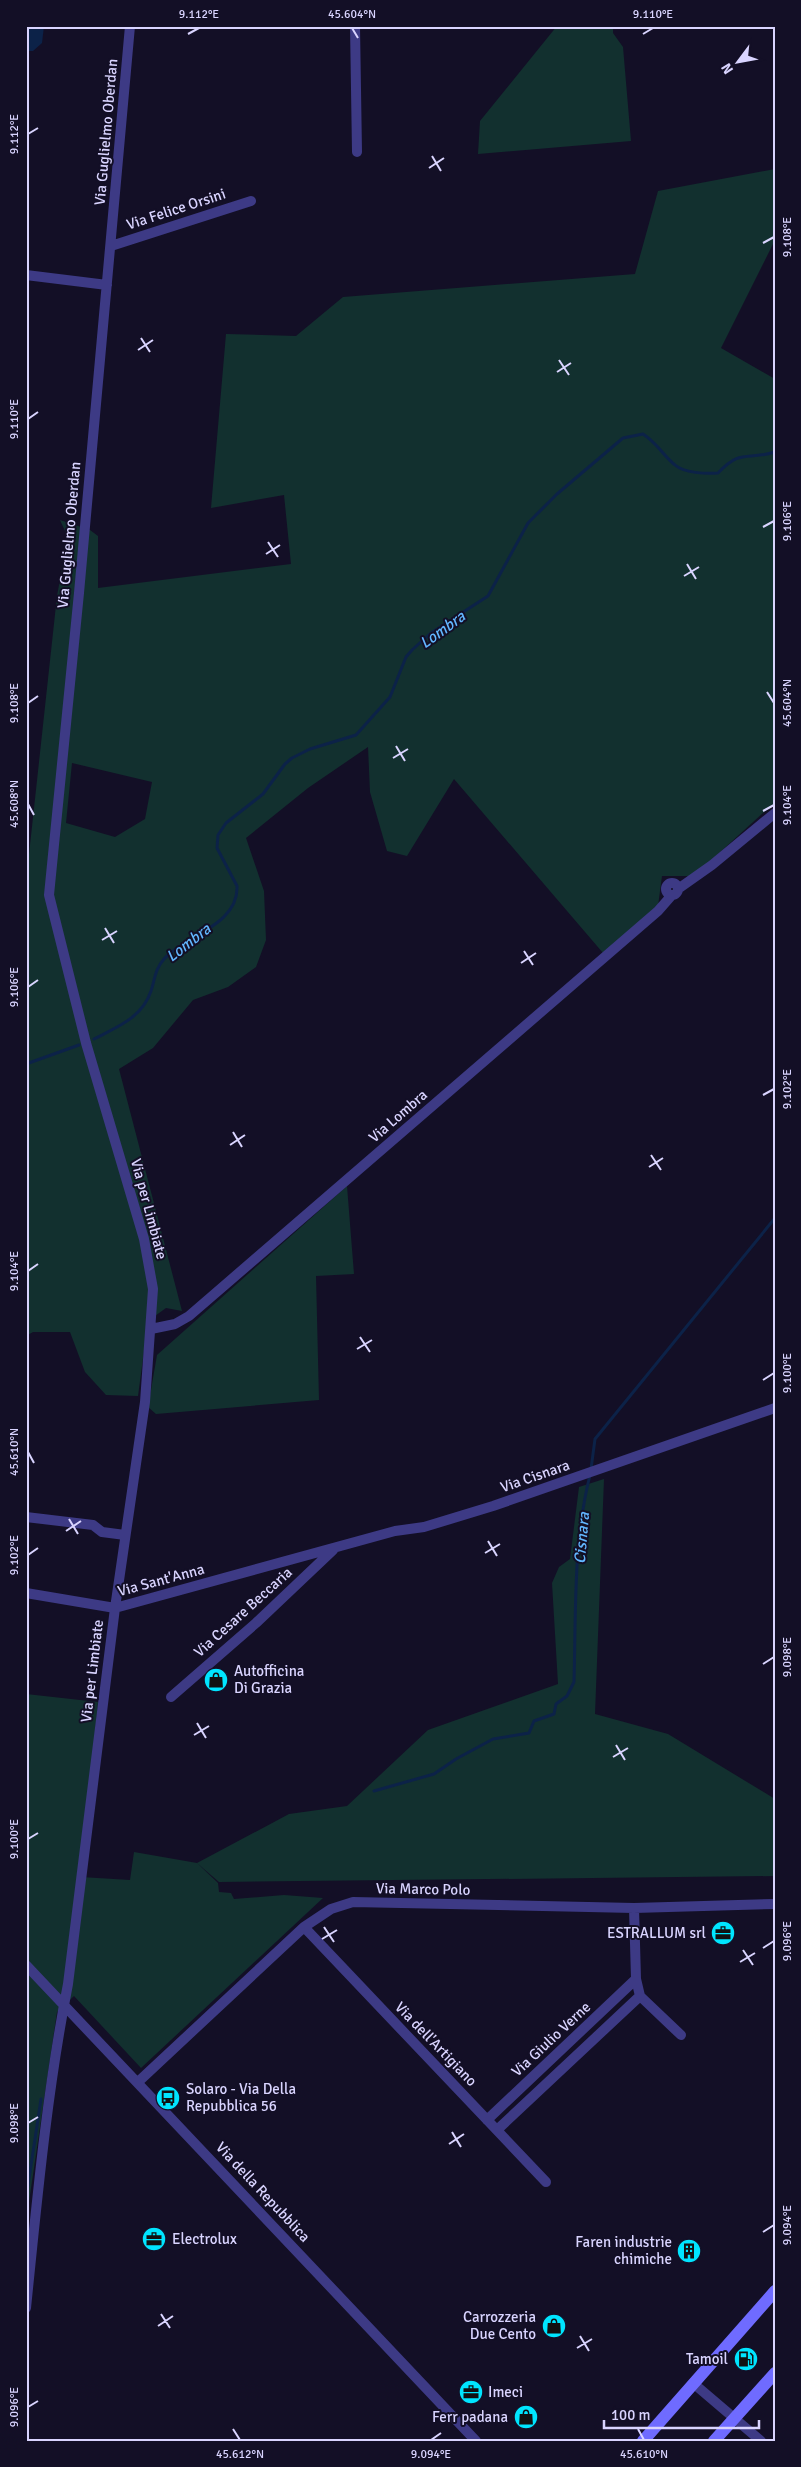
<svg xmlns="http://www.w3.org/2000/svg" width="801" height="2467" viewBox="0 0 801 2467" font-family="Signika,sans-serif">
	<style>
		.green { fill: #12302f; fill-rule: evenodd }
		.water { fill: #0c2248 }
		.lines { fill: none; stroke-linecap: round; stroke-linejoin: round }
		.stream { stroke: #0c2248; stroke-width: 3 }
		.street { stroke: #3d3a85; stroke-width: 10 }
		.secondary { stroke: #6f6bff; stroke-width: 12 }
		.ticks { fill: none; stroke: #d9d4ff; stroke-width: 2 }
		.labels { text-anchor: middle; stroke-width: 4; stroke-linejoin: round; paint-order: stroke }
		.street-label { font-size: 15px; fill: #d9d4ff; stroke: #130f26 }
		.poi-label { font-size: 15px; fill: #d9d4ff; stroke: #130f26; text-anchor: end }
		.water-label { font-size: 16px; font-style: italic; fill: #62b6ff; stroke: #130f26 }
		.neatline { fill: none; stroke: #d9d4ff; stroke-width: 2 }
		.ticks-label { font-size: 12px; text-anchor: middle; fill: #d9d4ff }
	</style>
	<rect width="100%" height="100%" fill="#130f26"/>
	<path class="green" d="M557,26h56v7l10,14 8,94 -153,13 2,-33z
		M775,169v71l-54,108 54,31v423l-81,74h-32l-4,30 -55,47 -149,-174 -47,77 -20,-5 -17,-59 -2,-45 -60,41 -62,50 18,53 2,49 -10,27 -28,20 -35,13 -40,48 -34,21 63,242 -16,-3 -18,13 -10,75 -32,-1 -21,-23 -15,-40h-37l-7,4v-454l31,-286 9,-49 5,-3 -11,-24 30,10 8,6v52l193,-24 -7,-69 -73,13 15,-174 70,2 47,-39 292,-23 23,-83zM72,763l80,19 -7,37 -30,18 -49,-14z
		M347,1186l7,88 -38,2 3,124 -163,14 -8,-7 9,-52z
		M604,1479l-9,235 73,20 107,65v77l-556,6 -22,-19 92,-49 58,-8 81,-76 130,-46 -6,-101 7,-16 11,-8 9,-72z
		M26,1694l72,8 -17,175 49,3 4,-28 63,11 21,20 1,9 12,1 3,6 50,-4 39,3 -182,170 -67,-72 -17,16 -31,210z"/>
	<path class="water" d="M26,26h18l-2,17 -9,8h-7z"/>
	<g class="lines">
		<path class="stream" d="M94,1039c23,-12 48,-21 57,-48 4,-12 4,-22 13,-32 21,-23 75,-34 73,-73l-20,-38 1,-13 8,-12 37,-29 22,-30 7,-6 18,-9 46,-14 34,-38 16,-40 6,-7 19,-17 57,-37 40,-73 29,-29 66,-56 20,-4c14,9 20,21 32,31 9,8 31,9 43,8 24,-25 28,-12 57,-21
			M26,1064l53,-19
			M591,1469l4,-30 180,-221
			M374,1791l60,-17 22,-15 37,-20 36,-6 5,-12 20,-7 2,-10 11,-8 7,-14c2,-69 -1,-140 16,-207
			M26,2199l15,-100"/>
		<path class="street" d="M355,26l2,126
			M111,246l140,-45
			M26,275l81,10
			M666 889a6 6 0 1 1 12 0a6 6 0 1 1-12 0Z
			M678,889l34,-24 63,-52
			M151,1329l24,-5 14,-8 469,-405 14,-16
			M26,1517l67,8 9,7 23,3
			M26,1593l89,15 280,-77 29,-4 69,-21 282,-98
			M171,1697l85,-74 77,-73
			M634,1908l2,71 4,17 41,39
			M304,1927l242,255
			M26,1965l450,476
			M138,2082l166,-155 27,-18 22,-7 281,6 141,-4
			M487,2120l149,-141
			M497,2130l143,-134
			M26,2308c11,-108 21,-217 42,-324l47,-376 30,-206 8,-113 -9,-50 -58,-196 -37,-148 30,-302 51,-567
			M693,2383l68,58"/>
		<path class="secondary" d="M643,2441l132,-150
			M714,2441l61,-68"/>
	</g>
	<path class="ticks" d="M352,28l6,10M188,34l11,-6M643,34l10,-6M28,134l10,-6M432,156l9,15M429,168l15,-10M763,243l11,-6M141,338l9,14M138,350l15,-10M559,360l10,15M557,372l14,-9M28,419l10,-7M763,527l11,-6M268,542l10,15M266,554l14,-9M687,564l9,15M684,576l15,-9M767,692l7,11M28,703l10,-7M396,746l9,15M393,758l15,-9M28,804l6,11M763,811l11,-6M105,928l9,15M102,940l15,-9M524,951l9,14M521,963l15,-10M28,987l10,-7M763,1095l11,-6M233,1132l9,15M230,1145l15,-10M651,1155l10,15M649,1167l14,-9M28,1271l10,-7M360,1337l10,15M357,1349l15,-9M763,1380l11,-7M28,1452l6,11M69,1519l9,15M66,1531l15,-10M488,1541l9,15M485,1553l15,-9M28,1555l10,-7M763,1664l11,-7M197,1723l9,15M194,1735l15,-9M616,1745l9,15M613,1757l15,-9M28,1839l10,-6M324,1927l10,15M322,1939l15,-9M763,1948l11,-7M743,1950l10,15M740,1962l15,-9M28,2123l10,-6M452,2132l9,15M449,2144l15,-10M763,2232l11,-7M161,2314l9,14M158,2326l15,-10M580,2336l9,15M577,2348l15,-9M28,2407l10,-6M233,2429l7,11M638,2429l6,11M431,2440l10,-7"/>
	<defs>
		<g id="shop-disc" transform="scale(1.25)"><circle r="9.5" fill="#00e5ff" stroke="#130f26"/><path d="M-5-2.5h2.3a2.7 3.5 0 0 1 5.4 0H5L5.5 6h-11ZM-1.5-2.5h3a1.5 2.3 0 0 0-3 0Z" fill="#111"/></g>
		<g id="office-disc" transform="scale(1.25)"><circle r="9.5" fill="#00e5ff" stroke="#130f26"/><path d="M-6-3h4V-5.5h4V-3h4V5H-6ZM-1-4.5V-3h2v-1.5ZM-6 0V1H6V0Z" fill="#111"/></g>
		<g id="bus-disc" transform="scale(1.25)"><circle r="9.5" fill="#00e5ff" stroke="#130f26"/><path d="M-5-6H5V4H4V6H2V4H-2V6H-4V4H-5ZM-3.5-4V0h7V-4ZM-3.5 1.2v1.5H-2V1.2ZM2 1.2v1.5H3.5V1.2Z" fill="#111"/></g>
		<g id="building-disc" transform="scale(1.25)"><circle r="9.5" fill="#00e5ff" stroke="#130f26"/><path d="M-4-6H4V6H1V3H-1V6H-4ZM-2.5-4.3h1.7v1.8h-1.7ZM.8-4.3h1.7v1.8H.8ZM-2.5-1h1.7V.8h-1.7ZM.8-1h1.7V.8H.8Z" fill="#111"/></g>
		<g id="fuel-disc" transform="scale(1.25)"><circle r="9.5" fill="#00e5ff" stroke="#130f26"/><path d="M-5.5-6h7V0h2V4h1.3V-2.5L3-4.5l.8-.8L6-3V5H2.5V1h-1V6h-7ZM-4.2-4.7v3.2H.2V-4.7Z" fill="#111"/></g>
	</defs>
	<g fill-rule="evenodd">
		<use href="#shop-disc" x="216" y="1680"/>
		<use href="#office-disc" x="723" y="1933"/>
		<use href="#bus-disc" x="168" y="2098"/>
		<use href="#office-disc" x="154" y="2239"/>
		<use href="#building-disc" x="689" y="2251"/>
		<use href="#shop-disc" x="554" y="2326"/>
		<use href="#fuel-disc" x="746" y="2359"/>
		<use href="#office-disc" x="471" y="2392"/>
		<use href="#shop-disc" x="526" y="2417"/>
	</g>
	<g class="labels">
		<g class="street-label">
			<text transform="translate(106 132) rotate(-85)" y="5">Via Guglielmo Oberdan</text>
			<text transform="translate(176 209) rotate(-18)" y="5">Via Felice Orsini</text>
			<text transform="translate(69 535) rotate(-85)" y="5">Via Guglielmo Oberdan</text>
			<text transform="translate(398 1116) rotate(-41)" y="5">Via Lombra</text>
			<text transform="translate(149 1209) rotate(75)" y="5">Via per Limbiate</text>
			<text transform="translate(535 1476) rotate(-19)" y="5">Via Cisnara</text>
			<text transform="translate(161 1580) rotate(-15)" y="5">Via Sant'Anna</text>
			<text transform="translate(243 1612) rotate(-42)" y="5">Via Cesare Beccaria</text>
			<text transform="translate(92 1671) rotate(-83)" y="5">Via per Limbiate</text>
			<text transform="translate(423 1889) rotate(1)" y="5">Via Marco Polo</text>
			<text transform="translate(551 2039) rotate(-43)" y="5">Via Giulio Verne</text>
			<text transform="translate(436 2044) rotate(46)" y="5">Via dell'Artigiano</text>
			<text transform="translate(263 2192) rotate(47)" y="5">Via della Repubblica</text>
		</g>
		<g class="poi-label">
			<text x="234" y="1676" text-anchor="start">Autofficina<tspan x="234" dy="17">Di Grazia</tspan></text>
			<text x="706" y="1938">ESTRALLUM srl</text>
			<text x="186" y="2094" text-anchor="start">Solaro - Via Della<tspan x="186" dy="17">Repubblica 56</tspan></text>
			<text x="172" y="2244" text-anchor="start">Electrolux</text>
			<text x="672" y="2247">Faren industrie<tspan x="672" dy="17">chimiche</tspan></text>
			<text x="536" y="2322">Carrozzeria<tspan x="536" dy="17">Due Cento</tspan></text>
			<text x="728" y="2364">Tamoil</text>
			<text x="488" y="2397" text-anchor="start">Imeci</text>
			<text x="508" y="2422">Ferr padana</text>
		</g>
		<g class="water-label">
			<text transform="translate(442 629) rotate(-36)" y="6">Lombra</text>
			<text transform="translate(188 942) rotate(-38)" y="6">Lombra</text>
			<text transform="translate(581 1538) rotate(-85)" y="6">Cisnara</text>
		</g>
	</g>
	<rect width="801" height="2467" fill="none" stroke="#130f26" stroke-width="55"/>
	<g transform="translate(738 62) rotate(238)" stroke="#130f26" stroke-width="4" paint-order="stroke">
	<path d="M0-4L9 19L0 12L-9 19Z" fill="#d9d4ff"/>
	<text y="-8" font-size="14" font-weight="bold" text-anchor="middle" fill="#d9d4ff">N</text>
	</g>
	<path d="M604 2420v8h155v-8" fill="none" stroke="#d9d4ff" stroke-width="2.5"/>
	<text x="611" y="2420" font-size="15" fill="#d9d4ff" stroke="#130f26" stroke-width="4" paint-order="stroke">100 m</text>
	<rect x="28" y="28" width="746" height="2412" class="neatline"/>
	<g class="ticks-label">
		<text x="199" y="18">9.112°E</text>
		<text x="352" y="18">45.604°N</text>
		<text x="653" y="18">9.110°E</text>
		<text transform="translate(14 134) rotate(-90)" y="4">9.112°E</text>
		<text transform="translate(787 237) rotate(-90)" y="4">9.108°E</text>
		<text transform="translate(14 419) rotate(-90)" y="4">9.110°E</text>
		<text transform="translate(787 521) rotate(-90)" y="4">9.106°E</text>
		<text transform="translate(787 703) rotate(-90)" y="4">45.604°N</text>
		<text transform="translate(14 703) rotate(-90)" y="4">9.108°E</text>
		<text transform="translate(14 804) rotate(-90)" y="4">45.608°N</text>
		<text transform="translate(787 805) rotate(-90)" y="4">9.104°E</text>
		<text transform="translate(14 987) rotate(-90)" y="4">9.106°E</text>
		<text transform="translate(787 1089) rotate(-90)" y="4">9.102°E</text>
		<text transform="translate(14 1271) rotate(-90)" y="4">9.104°E</text>
		<text transform="translate(787 1373) rotate(-90)" y="4">9.100°E</text>
		<text transform="translate(14 1452) rotate(-90)" y="4">45.610°N</text>
		<text transform="translate(14 1555) rotate(-90)" y="4">9.102°E</text>
		<text transform="translate(787 1657) rotate(-90)" y="4">9.098°E</text>
		<text transform="translate(14 1839) rotate(-90)" y="4">9.100°E</text>
		<text transform="translate(787 1941) rotate(-90)" y="4">9.096°E</text>
		<text transform="translate(14 2123) rotate(-90)" y="4">9.098°E</text>
		<text transform="translate(787 2225) rotate(-90)" y="4">9.094°E</text>
		<text transform="translate(14 2407) rotate(-90)" y="4">9.096°E</text>
		<text x="240" y="2458">45.612°N</text>
		<text x="431" y="2458">9.094°E</text>
		<text x="644" y="2458">45.610°N</text>
	</g>
</svg>
